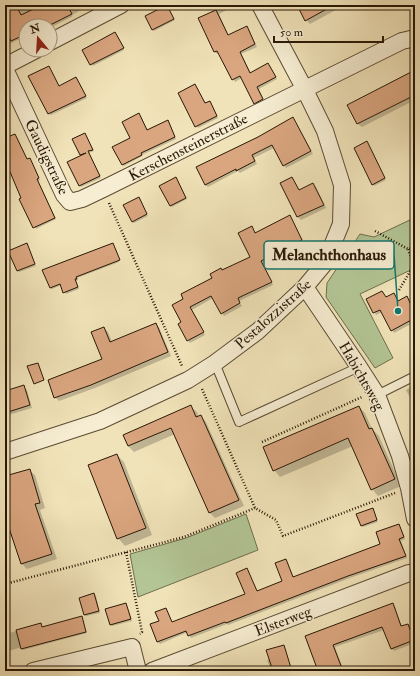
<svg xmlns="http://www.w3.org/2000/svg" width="420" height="676" viewBox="0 0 420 676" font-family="'IM FELL Double Pica',serif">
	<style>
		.green { fill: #b3c595; stroke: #6e6e4e }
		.shadow { fill: #0003 }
		.building { fill: #daa680; stroke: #281806 }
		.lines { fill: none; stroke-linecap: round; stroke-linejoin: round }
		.lane-casing { stroke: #5a4b33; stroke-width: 10 }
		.street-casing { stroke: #5a4b33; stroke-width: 18 }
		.path { stroke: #281806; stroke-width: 2.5; stroke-dasharray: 1 2; stroke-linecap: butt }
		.lane { stroke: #f6edd2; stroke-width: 8 }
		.street { stroke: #f6edd2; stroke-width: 16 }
		.labels { text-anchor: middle; stroke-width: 3; stroke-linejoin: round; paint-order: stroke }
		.street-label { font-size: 15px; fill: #281806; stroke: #f6edd2 }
		.leader { fill: none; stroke: #0f766e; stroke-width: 1.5 }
		.callout-dot { fill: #0f766e; stroke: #f6edd2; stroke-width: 1.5 }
		.callout { fill: #f6edd2; stroke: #0f766e; stroke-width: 1.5 }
		.callout-label { font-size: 16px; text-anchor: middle; font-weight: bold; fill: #281806 }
	</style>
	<rect width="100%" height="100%" fill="#f1e3b9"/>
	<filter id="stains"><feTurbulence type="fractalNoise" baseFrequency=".005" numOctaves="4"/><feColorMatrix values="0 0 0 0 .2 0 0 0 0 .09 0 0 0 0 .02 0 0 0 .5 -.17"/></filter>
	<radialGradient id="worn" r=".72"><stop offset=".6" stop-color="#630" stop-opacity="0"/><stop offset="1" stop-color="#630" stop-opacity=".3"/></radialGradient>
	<path class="green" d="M414,218l1,3v47l-55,26 33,64 -18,10 -49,-71 1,-14 33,-49 14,3z
		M246,514l12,36 -120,47 -8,-43 56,-16z"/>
	<path class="shadow" d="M14,5h76l-18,10 1,1 -23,12v-2h-24v10l-21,10v-23l6,-2 -6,-12z
		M211,5h25l-17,9 10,22 18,-8 2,2 8,17 -16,7 10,19 17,-9 2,2 7,13 -18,10 6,13 -8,3 -15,-27 -7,4 -16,-29 -2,1 -2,-2 -15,-33 15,-7z
		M298,5h47l-35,19 -4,-4z
		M168,8l7,12 -21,11 -2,-2z
		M117,35l7,15 -31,16 -10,-16z
		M415,71v29l-53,27 -4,-3 -9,-19z
		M77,80l10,18 -36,17 -2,-2 10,-26z
		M195,85l11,19h5l7,14 -20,10 -19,-34z
		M140,116l8,15 21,-8 7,16 -34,16v1l-18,10 -2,-2z
		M293,119l20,35 -27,14 -12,-20 -20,10 3,6 -17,9 -2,-2 -30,16 -3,-2 53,-47z
		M86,136l8,15 -5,2 12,25 -20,9 -1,-2 2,-29 -2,-1z
		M5,140l22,20 4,1 9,19 -2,1 18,38 -20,10 -16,-29 3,-2 -18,-41z
		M368,144l18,36 -12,6 -1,-2z
		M292,178l8,13 13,-7 3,3 10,21 -25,12 -3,-3z
		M177,180l10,19 -15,8 -2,-1z
		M140,200l8,16 -14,7 -2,-2z
		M292,219l12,24 -41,20 10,22 -34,16 3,5 -18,10 -11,-18 -21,12 13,25 -15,8 -2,-3 -6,-18 3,-23 38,-28 29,-14v-29l4,5z
		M27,244l9,22 -17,6 -9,-21z
		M113,244l6,18 -42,16 1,2 -2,1 3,8 -13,5 -4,-9 -10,4 -2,-1z
		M382,292l4,6 8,-4 5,8 8,-4 5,8 3,-2v18l-21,11 -12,-21 -6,3 -9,-16z
		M155,324l4,3 12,29 -76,32 -36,13 -4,-4 49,-37v-32l4,4 4,10z
		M415,385v22l-9,-17z
		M24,388l3,2 5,18 -27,8v-23z
		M191,407l6,5 2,5 2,-1 5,6 38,84 -29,12 -5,-5 -35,-79 -41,18 -6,-6z
		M359,407l6,6 7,16 7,7 22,50 -23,10 -6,-7 -19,-43 -73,31 -6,-7z
		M117,455l7,7 28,73 -27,11 -7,-8z
		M29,470l6,5 10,33 -5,2 17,49 -30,10 -5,-5 -17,-51v-36z
		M372,509l6,13 -15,5 -1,-1z
		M399,525l6,14 -4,2 6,17 -57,20 -122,47 -1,-1 -36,14 -3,-6 -28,12 -2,-2 -7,-17 9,-4 6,-12 7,14 73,-29 1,-24 11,22 26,-10 2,-22 8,18 87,-33z
		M94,594l2,2 4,17 -14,3 -1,-1z
		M126,605l6,16 -20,5 -1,-1z
		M393,605l2,2 7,20 5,-2 3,2 5,16 -21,8 -2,-2 -8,-19 -49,17 9,24h-27l-2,-5 2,-1 -11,-28z
		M81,617l6,16 -64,17 -1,-3 -17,5v-18l35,-9 2,3z
		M283,646l9,23 -6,2h-15l-4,-11 3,-1z
		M119,668l2,3h-14z"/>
	<path class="building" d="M11,5h5l5,10 21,-10h25l5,9 -24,12h-22v8l-15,7 -6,-12v-7l4,-2 -4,-9v-3z
		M167,5l7,14 -22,11 -7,-14z
		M297,5h37l-29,16z
		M216,10l12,25 19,-9 8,18 -15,8 10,21 18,-10 8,14 -19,10 6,12 -9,5 -14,-28 -8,4 -15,-29 -3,1 -16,-34z
		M115,32l9,16 -34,17 -8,-15z
		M49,66l10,20 17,-9 10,19 -38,18 -20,-38z
		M415,70v25l-58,29 -10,-19z
		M195,84l10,19 5,-2 7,15 -22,11 -17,-34z
		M139,113l8,17 21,-10 7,17 -34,16 1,2 -20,10 -10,-18 18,-9 -8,-16z
		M293,117l18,34 -28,15 -11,-21 -20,10 3,6 -19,10v-2l-31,16 -9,-18 62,-30z
		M85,133l8,17 -5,1 12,25 -21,10 -12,-24 19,-9 -6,2 -8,-16z
		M15,134l12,25 3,-1 9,20 -2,1 18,39 -22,10 -14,-29 2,-1 -16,-38v-22z
		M367,141l18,37 -13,7 -18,-37z
		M176,177l10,21 -16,8 -11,-20z
		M292,177l7,13 14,-7 11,22 -27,12 -17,-34z
		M139,197l8,17 -15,8 -9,-17z
		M290,215l12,25 -41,21 11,21 -34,16 2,5 -19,11 -10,-18 -21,11 14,25 -17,9 -9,-17 3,-2 -9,-17 11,-6 -2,-5 31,-16 -2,-4 11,-6 1,2 28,-13 -12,-24 14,-7 3,7z
		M27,243l8,21 -18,7 -9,-20z
		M113,243l7,17 -44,17 1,2h-2l3,8 -15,6 -3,-9 -10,4 -8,-18z
		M382,291l4,6 8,-4 4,8 9,-5 4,9 4,-2v15l-24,13 -11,-21 -7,3 -7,-14z
		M156,323l12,29 -77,33 -37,13 -6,-18 54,-21 -11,-27 13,-5 6,15z
		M38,363l6,17 -10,4 -7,-18z
		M24,385l6,20 -25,8v-22z
		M191,405l5,12 5,-2 38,85 -30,13 -38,-85 -43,18 -5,-11z
		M359,406l10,23 3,-1 23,51 -24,11 -23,-52 -75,33 -10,-24z
		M117,454l29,74 -29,11 -29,-74z
		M30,469l10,34 -5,1 17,50 -31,10 -16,-48v-40z
		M373,508l4,12 -16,6 -5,-12z
		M399,524l5,13 -5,2 7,17 -58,20 -122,47 -1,-1 -37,14 -2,-5 -29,11 -7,-18 9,-3 -4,-9 11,-4 6,14 73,-28 -9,-21 11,-5 10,23 25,-10 -7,-18 11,-4 7,18 87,-33 -4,-12z
		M94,593l5,18 -15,4 -5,-17z
		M126,603l5,16 -21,6 -5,-16z
		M393,603l8,23 7,-2 6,16 -23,9 -9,-22 -49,18 10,26h-25l-13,-35z
		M82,616l4,16 -65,17 -5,-19 25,-7 1,4z
		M284,645l7,23 -10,3h-8l-7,-21z"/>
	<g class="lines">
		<g class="lane-casing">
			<path id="lane" d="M215,363l24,59 120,-55
				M377,395l38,-19"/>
		</g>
		<g class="street-casing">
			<path id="street" d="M50,42l71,-37
				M5,66l31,-16
				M5,69l59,126 6,7 12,-3 21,-10 299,-148 13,-3
				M305,287l54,80 18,28 23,61 9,32 6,31
				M5,452l95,-31 88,-41 27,-17 43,-32 47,-44 20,-24 16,-39 1,-39 -17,-54 -21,-43 -44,-83
				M33,671l99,-24 6,24
				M152,671l257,-98h6"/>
		</g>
		<path class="path" d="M109,203l73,163
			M375,231l33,18 7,-2
			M399,290l15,-25 -6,-16
			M202,389l53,119 21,12 7,16 112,-43
			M262,442l100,-45
			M126,552l16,80 -2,2
			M5,584l179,-47 71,-29"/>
		<use href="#lane" class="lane"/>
		<use href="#street" class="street"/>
	</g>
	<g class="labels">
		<g class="street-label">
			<text transform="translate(188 147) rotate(-27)" y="5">Kerschensteinerstraße</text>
			<text transform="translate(47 157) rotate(64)" y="5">Gaudigstraße</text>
			<text transform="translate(273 314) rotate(-42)" y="5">Pestalozzistraße</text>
			<text transform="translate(362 376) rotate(60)" y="5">Habichtsweg</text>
			<text transform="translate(283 621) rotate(-21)" y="5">Elsterweg</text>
		</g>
	</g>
	<path class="leader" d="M398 311L394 255"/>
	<circle class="callout-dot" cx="398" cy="311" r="4"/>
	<rect class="callout" x="264" y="241" width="130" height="28" rx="4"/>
	<g class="callout-label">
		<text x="329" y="260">Melanchthonhaus</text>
	</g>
	<rect width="420" height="676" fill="none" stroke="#f1e3b9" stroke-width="20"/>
	<rect x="6" y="6" width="408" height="664" fill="none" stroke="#281806" stroke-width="2"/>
	<rect x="10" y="10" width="400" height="656" fill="none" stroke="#281806"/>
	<g transform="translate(38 38) rotate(342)"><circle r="19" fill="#f6edd2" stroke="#a49880"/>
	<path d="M0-3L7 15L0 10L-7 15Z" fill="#8f2418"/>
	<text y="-6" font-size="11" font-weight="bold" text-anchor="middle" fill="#281806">N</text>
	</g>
	<path d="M274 36v6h109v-6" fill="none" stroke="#281806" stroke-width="2"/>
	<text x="280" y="36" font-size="12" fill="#281806" stroke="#f6edd2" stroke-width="3" paint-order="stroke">50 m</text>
	<rect width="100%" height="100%" filter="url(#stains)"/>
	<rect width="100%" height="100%" fill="url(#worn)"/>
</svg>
